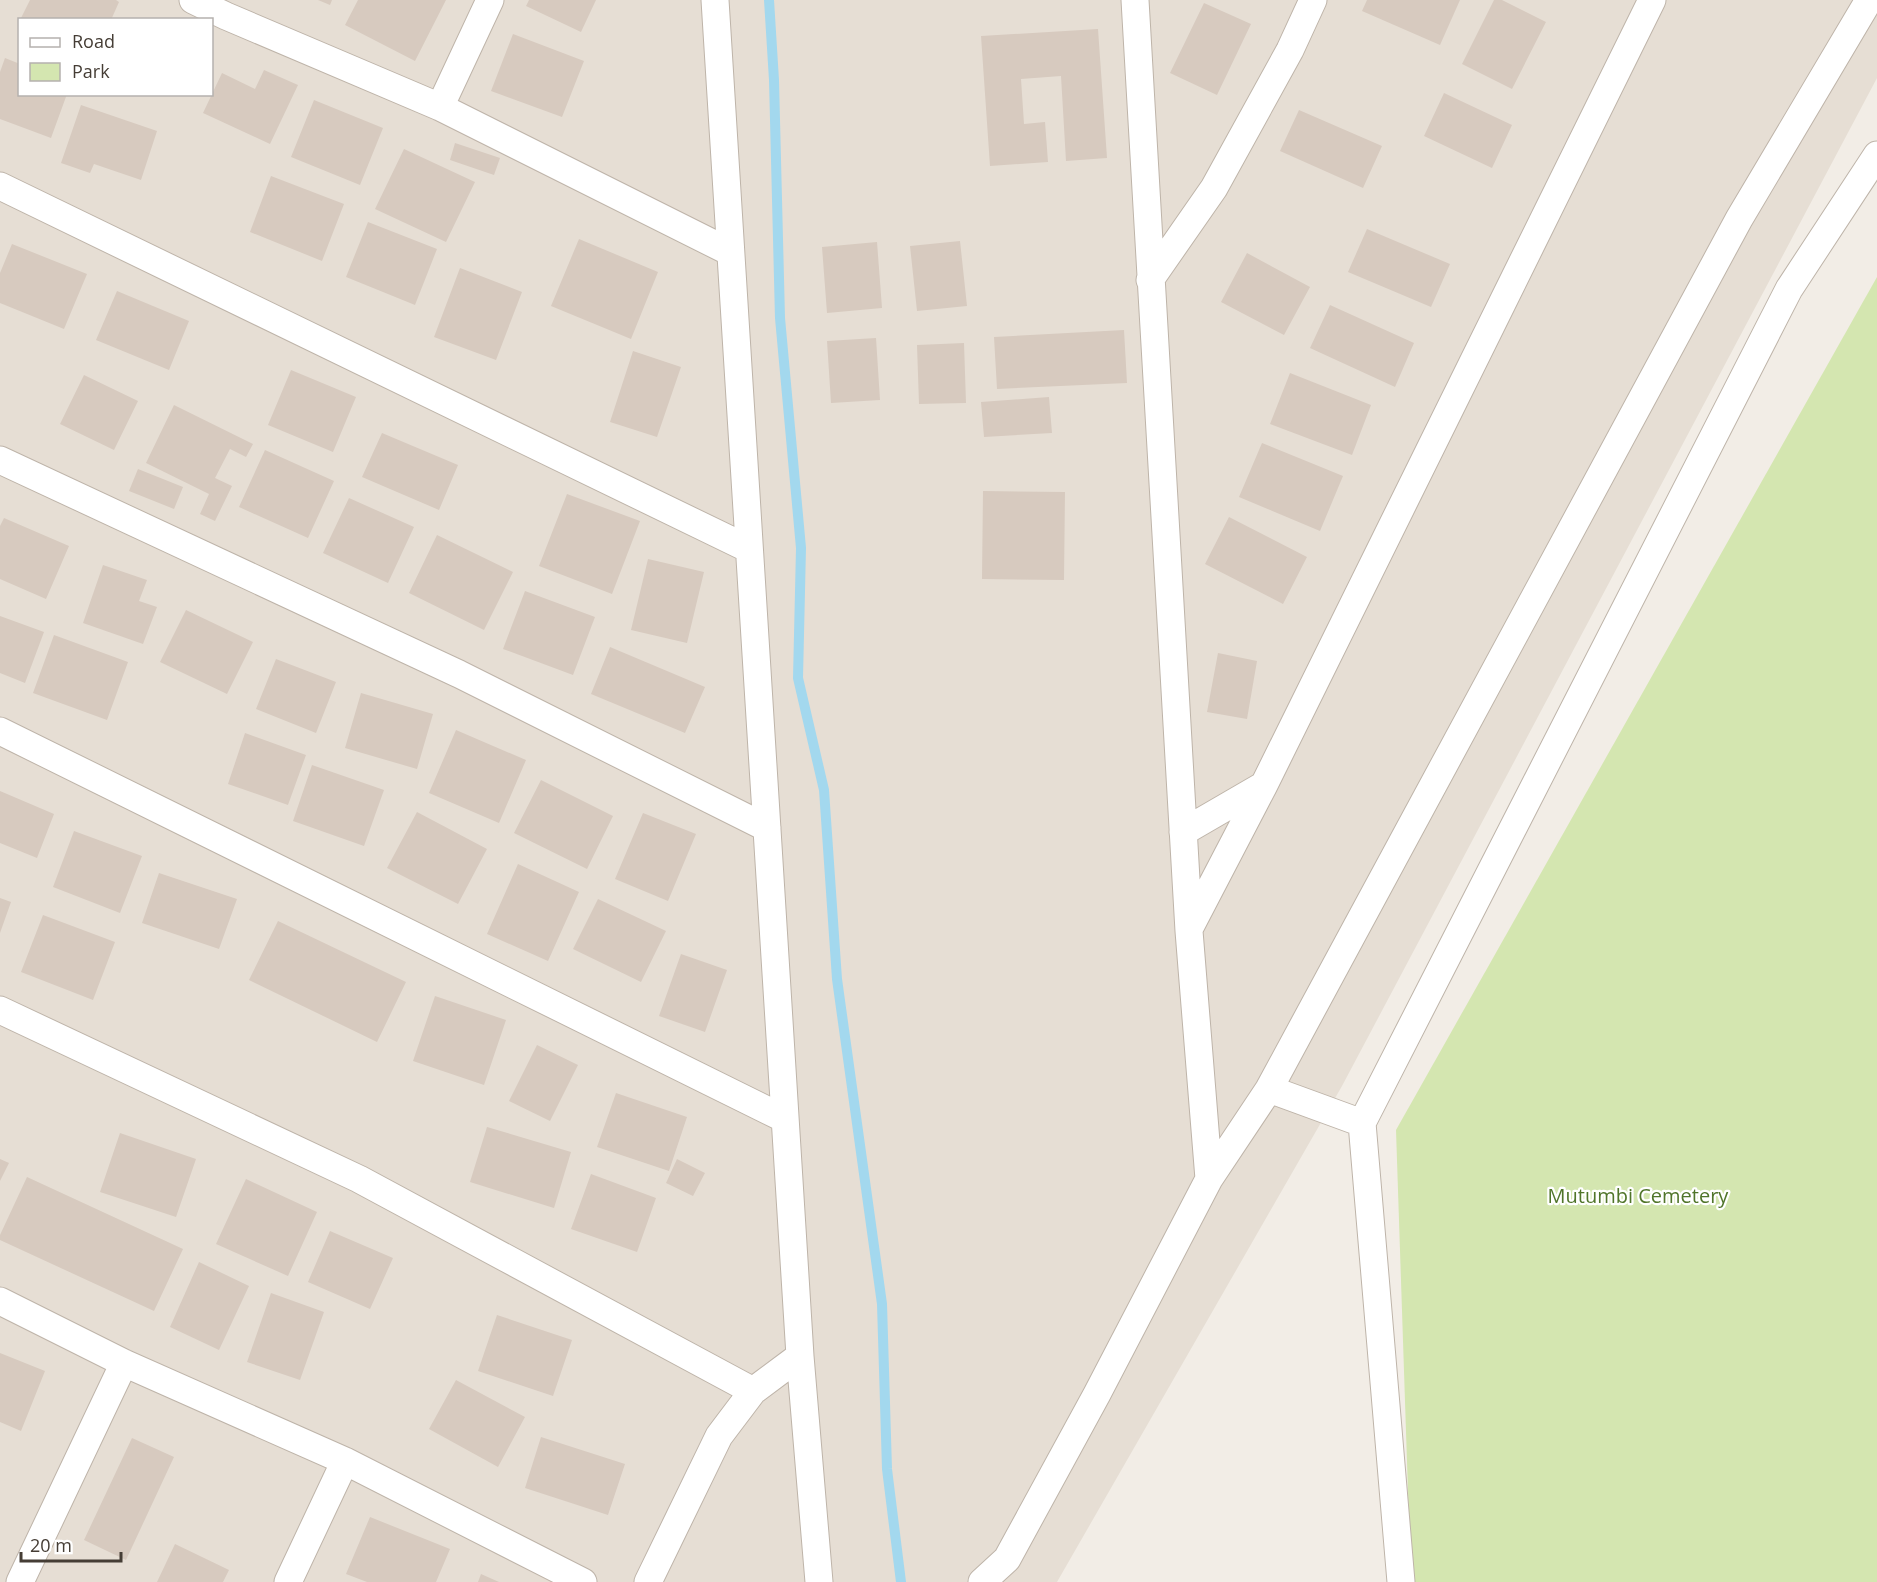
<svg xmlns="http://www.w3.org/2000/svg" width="1877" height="1582" viewBox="0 0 1877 1582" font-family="'Open Sans',sans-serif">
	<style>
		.residential { fill: #e6ded4; fill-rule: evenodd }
		.green { fill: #d4e6b0 }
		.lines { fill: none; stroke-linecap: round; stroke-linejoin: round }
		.stream { stroke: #a3d8ee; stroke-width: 10 }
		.building { fill: #d7cabf }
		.street-casing { stroke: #beb4a9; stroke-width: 29 }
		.street { stroke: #fff; stroke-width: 27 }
		.labels { text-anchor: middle; stroke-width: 4.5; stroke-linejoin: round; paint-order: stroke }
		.park-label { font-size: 20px; fill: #50752a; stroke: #fff }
	</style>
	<rect width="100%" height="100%" fill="#f2ede6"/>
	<path class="residential" d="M0,0h1877v78l-535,1008 -285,496h-1057zM20,20h192v74h-192z"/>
	<path class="green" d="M1877,277v1305h-466l-15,-452z"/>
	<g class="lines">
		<path class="stream" d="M769,0l5,80 6,238 21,230 -3,130 26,112 13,189 45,325 5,165 14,113"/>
	</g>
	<path class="building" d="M30,0h86l3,2 -8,18h-91z
		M318,0h14l-2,5z
		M358,0h88l-31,61 -70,-36z
		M529,0h67l-15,32 -55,-26z
		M1367,0h93l-20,45 -78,-34z
		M1494,0h8l44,22 -34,67 -50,-25z
		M1204,3l47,21 -34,71 -47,-22z
		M1098,29l9,129 -41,3 -5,-85 -40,3 3,45 21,-2 3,40 -58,4 -9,-130z
		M513,34l71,27 -22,56 -71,-26z
		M5,58l15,6v30h47l-16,44 -51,-19v-47z
		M264,70l34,15 -28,59 -67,-31 19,-40 33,16z
		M1444,93l68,32 -20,43 -68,-32z
		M314,100l69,28 -23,57 -69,-28z
		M81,105l76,26 -16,49 -47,-16 -4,9 -29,-10z
		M1299,110l83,36 -19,42 -83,-37z
		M455,143l45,15 -6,17 -44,-15z
		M404,149l71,33 -29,60 -71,-33z
		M271,176l73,28 -22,57 -72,-29z
		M368,222l69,27 -22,56 -69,-28z
		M1367,229l83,35 -19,43 -83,-35z
		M579,239l79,33 -27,67 -80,-33z
		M960,241l7,65 -50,5 -7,-65z
		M877,242l5,66 -55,5 -5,-66z
		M12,244l75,30 -23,55 -64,-26v-30z
		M1247,253l63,34 -26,48 -63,-33z
		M460,268l62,24 -26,68 -62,-23z
		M117,291l72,30 -20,49 -73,-30z
		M1330,305l84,38 -19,44 -85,-39z
		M1124,330l3,53 -130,6 -3,-52z
		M876,338l4,62 -49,3 -4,-62z
		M964,343l2,60 -47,1 -2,-59z
		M633,351l48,16 -24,70 -47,-15z
		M291,370l65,27 -23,55 -65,-27z
		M1290,373l81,32 -19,50 -82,-31z
		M84,375l54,26 -24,49 -54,-26z
		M1049,397l3,36 -68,4 -3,-35z
		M174,405l79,39 -7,13 -16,-8 -15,29 17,8 -17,35 -15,-7 9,-20 -63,-31z
		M382,433l76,32 -19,45 -77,-33z
		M1262,443l81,33 -23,55 -81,-34z
		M265,450l69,31 -26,57 -69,-31z
		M138,469l45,18 -9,22 -45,-18z
		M983,491l82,1 -1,88 -82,-1z
		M567,494l73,27 -28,73 -73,-28z
		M349,498l65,29 -26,56 -65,-30z
		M1229,517l78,40 -24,47 -78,-40z
		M4,518l65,28 -23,53 -46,-20v-53z
		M437,535l76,37 -29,58 -75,-37z
		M648,559l56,13 -17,71 -56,-13z
		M103,565l44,15 -8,21 18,6 -14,37 -60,-21z
		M525,591l70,26 -22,58 -70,-26z
		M186,610l67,32 -26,52 -67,-32z
		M0,616l44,16 -19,51 -25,-10z
		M54,635l74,27 -21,58 -74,-27z
		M610,647l95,40 -20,46 -94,-39z
		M1218,653l39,8 -10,58 -40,-7z
		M276,659l60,23 -20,51 -60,-24z
		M361,693l72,21 -16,55 -72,-21z
		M456,730l70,30 -27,63 -70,-30z
		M245,733l61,22 -18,50 -60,-21z
		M312,765l72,25 -20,56 -71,-25z
		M541,780l72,36 -26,53 -73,-36z
		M0,791l54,23 -17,44 -37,-15z
		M417,812l70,37 -29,55 -71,-36z
		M643,813l53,21 -28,67 -53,-22z
		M74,831l68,25 -22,57 -67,-26z
		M518,864l61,28 -31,69 -61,-27z
		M159,873l78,26 -18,50 -77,-26z
		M0,898l11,4 -11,31z
		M598,899l68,32 -25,51 -68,-33z
		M43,915l72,27 -22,58 -72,-28z
		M278,921l128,61 -29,60 -128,-62z
		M681,954l46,16 -22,62 -46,-16z
		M435,996l71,24 -22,65 -71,-24z
		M537,1045l41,20 -28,56 -41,-20z
		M616,1093l71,24 -18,54 -72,-24z
		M487,1127l84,25 -17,56 -84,-26z
		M120,1133l76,26 -20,58 -76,-25z
		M0,1159l9,4 -9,18z
		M677,1159l28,14 -12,23 -27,-13z
		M591,1174l65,24 -19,54 -66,-23z
		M27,1177l156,72 -29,62 -154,-71v-5z
		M246,1179l71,33 -29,64 -72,-32z
		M330,1231l63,27 -23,51 -62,-27z
		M199,1262l50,24 -30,64 -49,-23z
		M271,1293l53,19 -24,68 -53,-18z
		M497,1315l75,25 -19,56 -75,-25z
		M0,1353l45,18 -24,60 -21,-9z
		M456,1380l69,37 -27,50 -69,-38z
		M541,1437l84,27 -17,51 -83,-27z
		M132,1438l42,19 -48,103 -42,-20z
		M370,1517l80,32 -14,33h-69l-21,-8z
		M175,1544l54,26 -6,12h-66z
		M481,1574l18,8h-21z"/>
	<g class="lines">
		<g class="street-casing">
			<path id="street" d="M193,0l33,16 214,91 290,145
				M715,0l85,1356 19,226
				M1135,0l54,931 20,248
				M440,107l50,-107
				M0,186l749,363
				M1150,280l64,-92 76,-138 23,-50
				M0,460l459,214 308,154
				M0,731l785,388
				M1183,832l81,-47
				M1189,929l75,-144 388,-785
				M0,1010l359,169 394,212
				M1269,1089l93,34
				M0,1301l124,62 221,98 238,121
				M20,1582l104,-219
				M288,1582l57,-121
				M648,1582l71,-146 34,-45 47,-35
				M982,1582l25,-23 90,-165 112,-215 60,-90 470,-870 130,-219
				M1401,1582l-39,-459 427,-834 88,-134"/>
		</g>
		<use href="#street" class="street"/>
	</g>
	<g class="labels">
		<g class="park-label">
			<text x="1638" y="1203">Mutumbi Cemetery</text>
		</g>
	</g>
	<rect x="18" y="18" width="195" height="78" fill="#ffffff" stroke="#b5b1ae" stroke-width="1.5"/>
	<rect x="30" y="38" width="30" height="9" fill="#ffffff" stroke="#b5b1ae" stroke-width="1.5"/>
	<text x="72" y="48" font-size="18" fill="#453d35">Road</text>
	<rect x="30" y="63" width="30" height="18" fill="#d4e6b0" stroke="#b5b1ae" stroke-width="1.5"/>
	<text x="72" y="78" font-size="18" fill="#453d35">Park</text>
	<path d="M21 1552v9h100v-9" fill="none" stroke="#453d35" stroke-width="3"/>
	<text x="30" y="1552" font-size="18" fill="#453d35" stroke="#ffffff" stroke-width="4.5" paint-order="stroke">20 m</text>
</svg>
